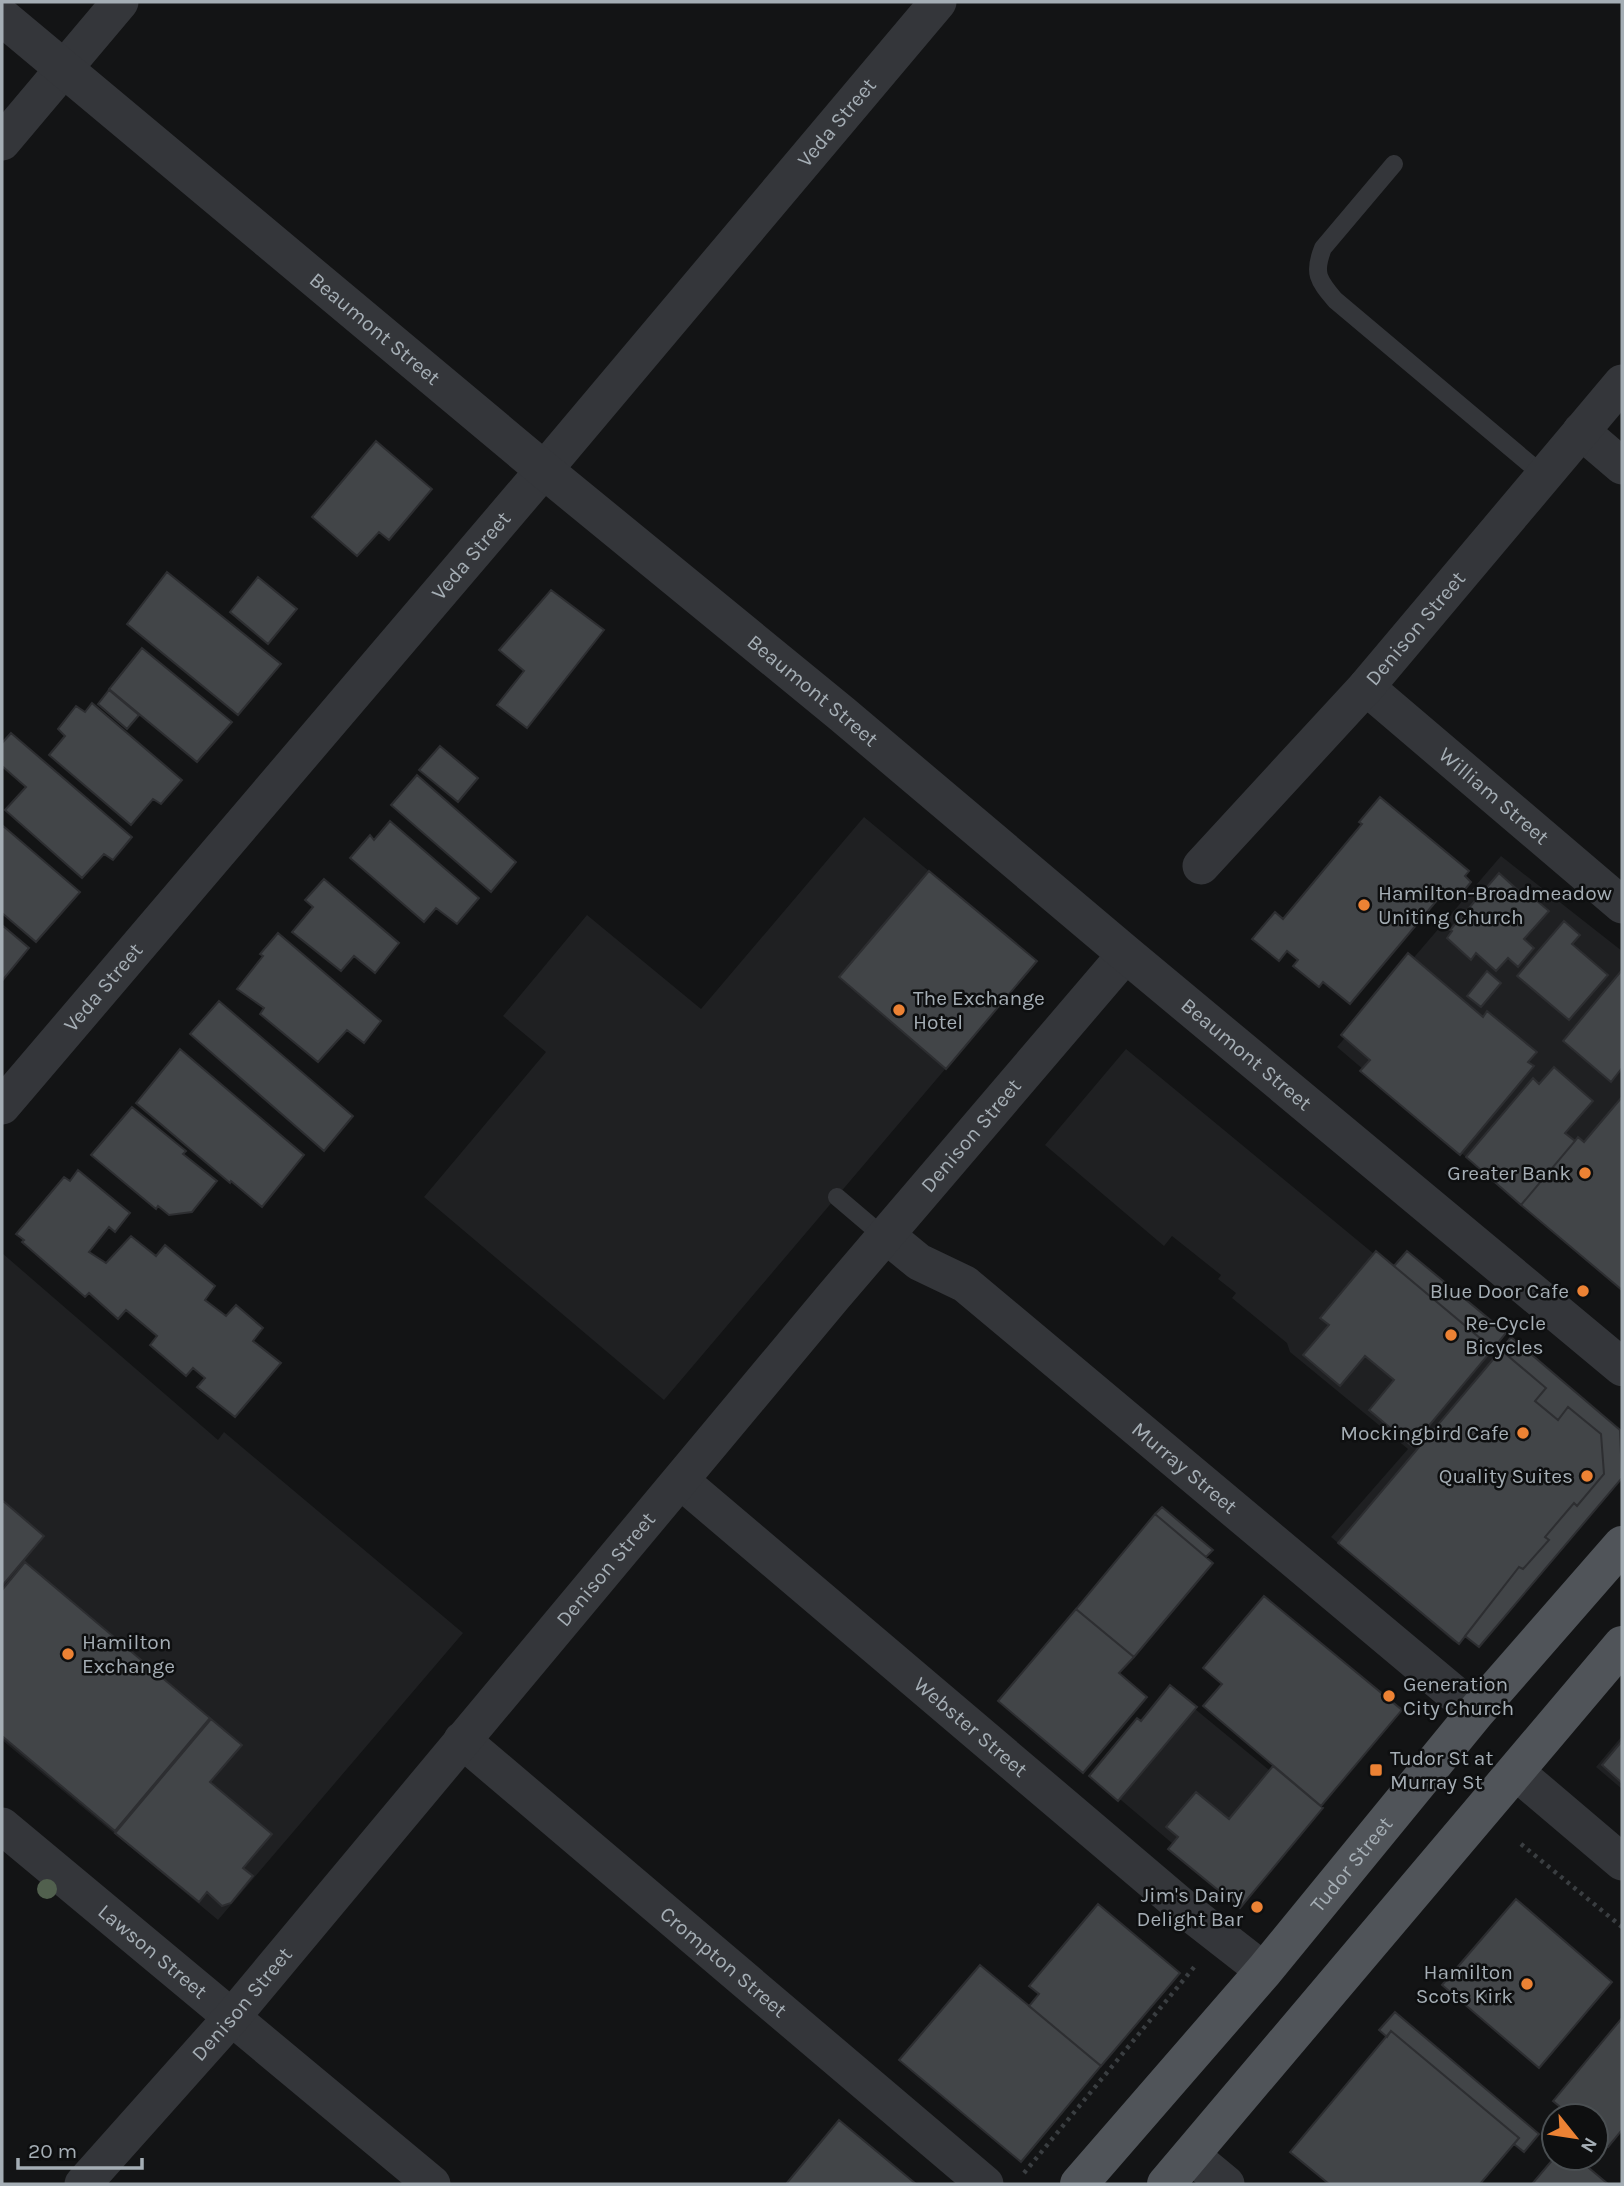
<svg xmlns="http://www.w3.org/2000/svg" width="1624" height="2186" viewBox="0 0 1624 2186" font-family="Karla,sans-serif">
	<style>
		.built { fill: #1f2022 }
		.building { fill: #424548; stroke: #2d2e31; stroke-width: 2 }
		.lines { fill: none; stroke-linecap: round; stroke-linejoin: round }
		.path { stroke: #3a3e41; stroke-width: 4.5; stroke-dasharray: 3.5 5; stroke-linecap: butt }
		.service { stroke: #34363a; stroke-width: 18 }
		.minor { stroke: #34363a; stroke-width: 37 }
		.tertiary { stroke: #34363a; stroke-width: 38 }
		.primary { stroke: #505459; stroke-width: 38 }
		.tree { fill: #51604e }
		.poi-dot { fill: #ec8234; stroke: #0e0f10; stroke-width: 2.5 }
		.labels { text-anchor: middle; stroke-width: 5; stroke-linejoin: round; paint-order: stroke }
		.street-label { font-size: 21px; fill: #a5aeb5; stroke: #0e0f10 }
		.poi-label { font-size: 21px; fill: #a5aeb5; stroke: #0e0f10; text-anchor: start }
	</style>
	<rect width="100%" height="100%" fill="#131415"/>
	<path class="built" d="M864,817l173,144 -373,439 -240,-203 122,-145 -43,-36 84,-101 114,94z
		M1501,856l121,95v339l-285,-243z
		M1126,1049l490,405 -162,188 -123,-105 77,-88 -118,-97 -3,-9 -55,-45 4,-5 -18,-14 3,-4 -49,-39 -8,10 -119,-101z
		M2,1253l216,187 6,-8 239,201 -245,287 -216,-180z
		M1189,1704l125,103 -77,91 -122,-103z
		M1622,1736v53l-26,-22z"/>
	<path class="building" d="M376,441l56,48 -43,51 -10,-8 -22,24 -45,-39z
		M167,572l114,92 -43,51 -111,-91z
		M258,577l39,32 -29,35 -38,-32z
		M551,590l53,40 -77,98 -30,-23 27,-34 -25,-21z
		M142,648l90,74 -35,40 -88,-73z
		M109,690l30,25 -12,14 -29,-25z
		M92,703l90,77 -21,24 -8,-5 -22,26 -82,-70 16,-19 -7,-7 18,-23 9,6z
		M11,733l121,104 -19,23 -9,-6 -22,24 -77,-68 21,-23 -24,-21v-23z
		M440,746l38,32 -20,24 -39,-32z
		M417,775l99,87 -25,30 -100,-87z
		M1380,797l89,74 -4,5 6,6 -13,16 -6,-5 -4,4 -5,-4 -93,111 -27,-22 -4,5 -26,-21 5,-6 -11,-9 -8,10 -27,-22 23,-27 8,7 79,-95 -3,-2z
		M390,821l89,77 -22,26 -21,-16 -12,14 -74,-64 20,-23 4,5z
		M2,825l78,67 -44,50 -34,-29z
		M929,871l108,90 -91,108 -107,-92z
		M1499,873l22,20 3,-3 25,21 -25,28 10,9 -16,19 -10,-9 -12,13 -20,-18 -5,7 -24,-22 5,-7 -2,-1z
		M324,879l75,64 -24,30 -21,-17 -13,15 -49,-39 21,-25 -8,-7z
		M1564,921l16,14 -8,9 36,31 -39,45 -52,-44z
		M2,925l27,23 -27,33z
		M278,933l103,88 -17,22 -17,-13 -29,32 -58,-48 4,-6 -27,-19 26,-33 -3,-2z
		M1408,953l75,64 4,-6 50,41 -9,10 6,4 -74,89 -100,-84 10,-11 -29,-25z
		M1622,970v98l-11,14 -48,-41z
		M1487,971l14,12 -20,24 -14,-11z
		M219,1001l134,115 -29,35 -134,-117z
		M180,1049l124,106 -42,52 -31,-26 -1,2 -94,-80z
		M1554,1067l39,34 -28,32 10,8 -54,64 -55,-48 67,-79 6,6z
		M1622,1097v193l-101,-85 54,-64 3,-4 6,5z
		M132,1107l54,44 -3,3 34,27 -25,31 -23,3 -11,-9 -2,3 -65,-54z
		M78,1170l52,43 -15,19 -6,-5 -20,25 17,11 25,-27 25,20 9,-11 50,41 -10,14 21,16 10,-11 27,23 -10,13 28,22 -46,54 -38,-30 8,-9 -12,-10 -7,8 -36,-31 7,-9 -31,-26 -8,9 -29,-26 -4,4 -63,-55 2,-2 -8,-6 48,-57 6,4z
		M1376,1251l117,98 -81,97 -43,-36 25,-30 -29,-24 -25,30 -37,-31 26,-30 -9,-7z
		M1407,1251l99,82 -13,16 -99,-83z
		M1511,1337l109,93 2,48 -143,169 -14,-11 54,-69 4,2 26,-29 -4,-3 29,-34 3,3 27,-32 -3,-40 -33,-27 -10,13 -23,-19 11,-13 -45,-38z
		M1501,1350l45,38 -11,13 23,19 10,-13 33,27 3,40 -27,32 -3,-3 -29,34 4,3 -26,29 -4,-2 -60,77 -121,-101z
		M2,1500l42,36 -42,50z
		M1162,1507l51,43 -7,7 -51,-43z
		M1155,1514l58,49 -79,94 -58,-48z
		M25,1562l185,156 -95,113 -113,-95v-146z
		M1264,1596l138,114 -81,96 -118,-100 19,-22 -19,-16z
		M1076,1609l58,48 -15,16 28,24 -64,76 -85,-72z
		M1170,1685l27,22 -79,94 -29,-25 48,-58 4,3z
		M211,1719l31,26 -32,37 62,52 -29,34 10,8 -22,27 -9,3 -15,-14 -8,10 -84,-69z
		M1622,1741v42l-20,-18z
		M1273,1766l50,42 -83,100 -72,-59 10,-12 -12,-10 30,-35 33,27z
		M1516,1899l96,83 -73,86 -97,-83z
		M1098,1904l82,69 -79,93 -72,-60 10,-12 -10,-8z
		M980,1965l121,101 -80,96 -122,-102z
		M1395,2012l144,122 -15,18 -10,-8 5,-6 -128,-107 -4,6 -8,-7z
		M1622,2018v112l-14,17 -12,-10v-21h-25l-18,-15z
		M1391,2031l128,107 -39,46h-151l-39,-32z
		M839,2120l77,64h-130z
		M1554,2158h23l31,26h-76z"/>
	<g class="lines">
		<path class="path" d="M1521,1844l101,83
			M1024,2173l171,-207"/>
		<path class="service" d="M1394,164l-71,84c-10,25 -5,32 12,52l209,176
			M837,1197l47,40"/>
		<g class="minor">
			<path d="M2,142l118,-140"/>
			<path d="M1581,431l41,35"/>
			<path id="s1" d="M1366,687l256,218"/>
			<path id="s2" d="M1201,866l165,-179 256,-304"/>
			<path id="s3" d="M2,1106l542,-636 394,-468"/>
			<path id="s4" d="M886,1235l33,27 46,22 511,428"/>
			<path id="s5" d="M681,1481l510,433 73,57"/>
			<path id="s6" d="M462,1740l523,444"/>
			<path d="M1516,1772l106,90"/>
			<path id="s7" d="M2,1826l430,358"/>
			<path d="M1191,2155l35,29"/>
			<path id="s8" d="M83,2184l149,-167 601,-720 293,-343"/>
		</g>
		<path class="tertiary" id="s9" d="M2,17l542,453 298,244 284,240 496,413"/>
		<g class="primary">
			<path id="s10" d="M1079,2184l185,-213 212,-259 146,-167"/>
			<path d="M1166,2184l456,-539"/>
		</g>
	</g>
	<circle class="tree" cx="47" cy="1889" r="10"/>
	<g class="poi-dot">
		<circle cx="1364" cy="905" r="7"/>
		<circle cx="899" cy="1010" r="7"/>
		<circle cx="1585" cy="1173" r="7"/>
		<circle cx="1583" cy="1291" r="7"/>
		<circle cx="1451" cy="1335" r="7"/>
		<circle cx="1523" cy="1433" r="7"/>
		<circle cx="1587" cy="1476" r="7"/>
		<circle cx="68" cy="1654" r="7"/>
		<circle cx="1389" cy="1696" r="7"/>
		<rect x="1369" y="1763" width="14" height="14" rx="3.5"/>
		<circle cx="1257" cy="1907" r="7"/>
		<circle cx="1527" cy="1984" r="7"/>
	</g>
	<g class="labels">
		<g class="street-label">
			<text dy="7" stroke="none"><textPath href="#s3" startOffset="1290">Veda Street</textPath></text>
			<text dy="7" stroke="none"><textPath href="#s9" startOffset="486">Beaumont Street</textPath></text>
			<text dy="7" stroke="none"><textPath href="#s3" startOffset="723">Veda Street</textPath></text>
			<text dy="7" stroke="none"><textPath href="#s2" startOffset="320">Denison Street</textPath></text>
			<text dy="7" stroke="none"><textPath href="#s9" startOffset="1054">Beaumont Street</textPath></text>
			<text dy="7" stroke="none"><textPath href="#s1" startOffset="168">William Street</textPath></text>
			<text dy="7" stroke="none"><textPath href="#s3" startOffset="156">Veda Street</textPath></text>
			<text dy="7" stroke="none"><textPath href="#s9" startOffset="1620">Beaumont Street</textPath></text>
			<text dy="7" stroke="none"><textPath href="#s8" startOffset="1374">Denison Street</textPath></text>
			<text dy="7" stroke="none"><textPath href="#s4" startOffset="380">Murray Street</textPath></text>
			<text dy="7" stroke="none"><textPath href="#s8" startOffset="807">Denison Street</textPath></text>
			<text dy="7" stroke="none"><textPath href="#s5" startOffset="380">Webster Street</textPath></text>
			<text dy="7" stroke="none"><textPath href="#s10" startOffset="420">Tudor Street</textPath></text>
			<text dy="7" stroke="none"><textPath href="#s7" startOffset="196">Lawson Street</textPath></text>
			<text dy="7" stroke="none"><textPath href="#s6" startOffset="343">Crompton Street</textPath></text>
			<text dy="7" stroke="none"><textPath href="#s8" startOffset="240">Denison Street</textPath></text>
		</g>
		<g class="poi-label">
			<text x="1378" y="900">Hamilton-Broadmeadow<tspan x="1378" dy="24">Uniting Church</tspan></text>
			<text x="913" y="1005">The Exchange<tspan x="913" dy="24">Hotel</tspan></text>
			<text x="1571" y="1180" text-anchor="end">Greater Bank</text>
			<text x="1569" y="1298" text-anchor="end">Blue Door Cafe</text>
			<text x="1465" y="1330">Re-Cycle<tspan x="1465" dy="24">Bicycles</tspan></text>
			<text x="1509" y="1440" text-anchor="end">Mockingbird Cafe</text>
			<text x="1573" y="1483" text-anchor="end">Quality Suites</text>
			<text x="82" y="1649">Hamilton<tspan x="82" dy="24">Exchange</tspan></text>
			<text x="1403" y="1691">Generation<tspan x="1403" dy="24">City Church</tspan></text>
			<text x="1390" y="1765">Tudor St at<tspan x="1390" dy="24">Murray St</tspan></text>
			<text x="1243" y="1902" text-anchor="end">Jim's Dairy<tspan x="1243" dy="24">Delight Bar</tspan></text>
			<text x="1513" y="1979" text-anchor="end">Hamilton<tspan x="1513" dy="24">Scots Kirk</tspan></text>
		</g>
	</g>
	<rect width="1624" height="2186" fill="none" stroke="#a5aeb5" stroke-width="7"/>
	<g transform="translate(1575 2137) rotate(120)"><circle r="33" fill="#0e0f10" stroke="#4a4f52" stroke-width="2"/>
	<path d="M0-5L12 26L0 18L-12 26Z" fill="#ec8234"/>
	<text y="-10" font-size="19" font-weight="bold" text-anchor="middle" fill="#a5aeb5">N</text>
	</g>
	<path d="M18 2158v10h124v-10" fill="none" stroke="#a5aeb5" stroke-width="3.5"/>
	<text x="28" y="2158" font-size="21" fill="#a5aeb5" stroke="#0e0f10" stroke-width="5" paint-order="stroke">20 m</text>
</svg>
